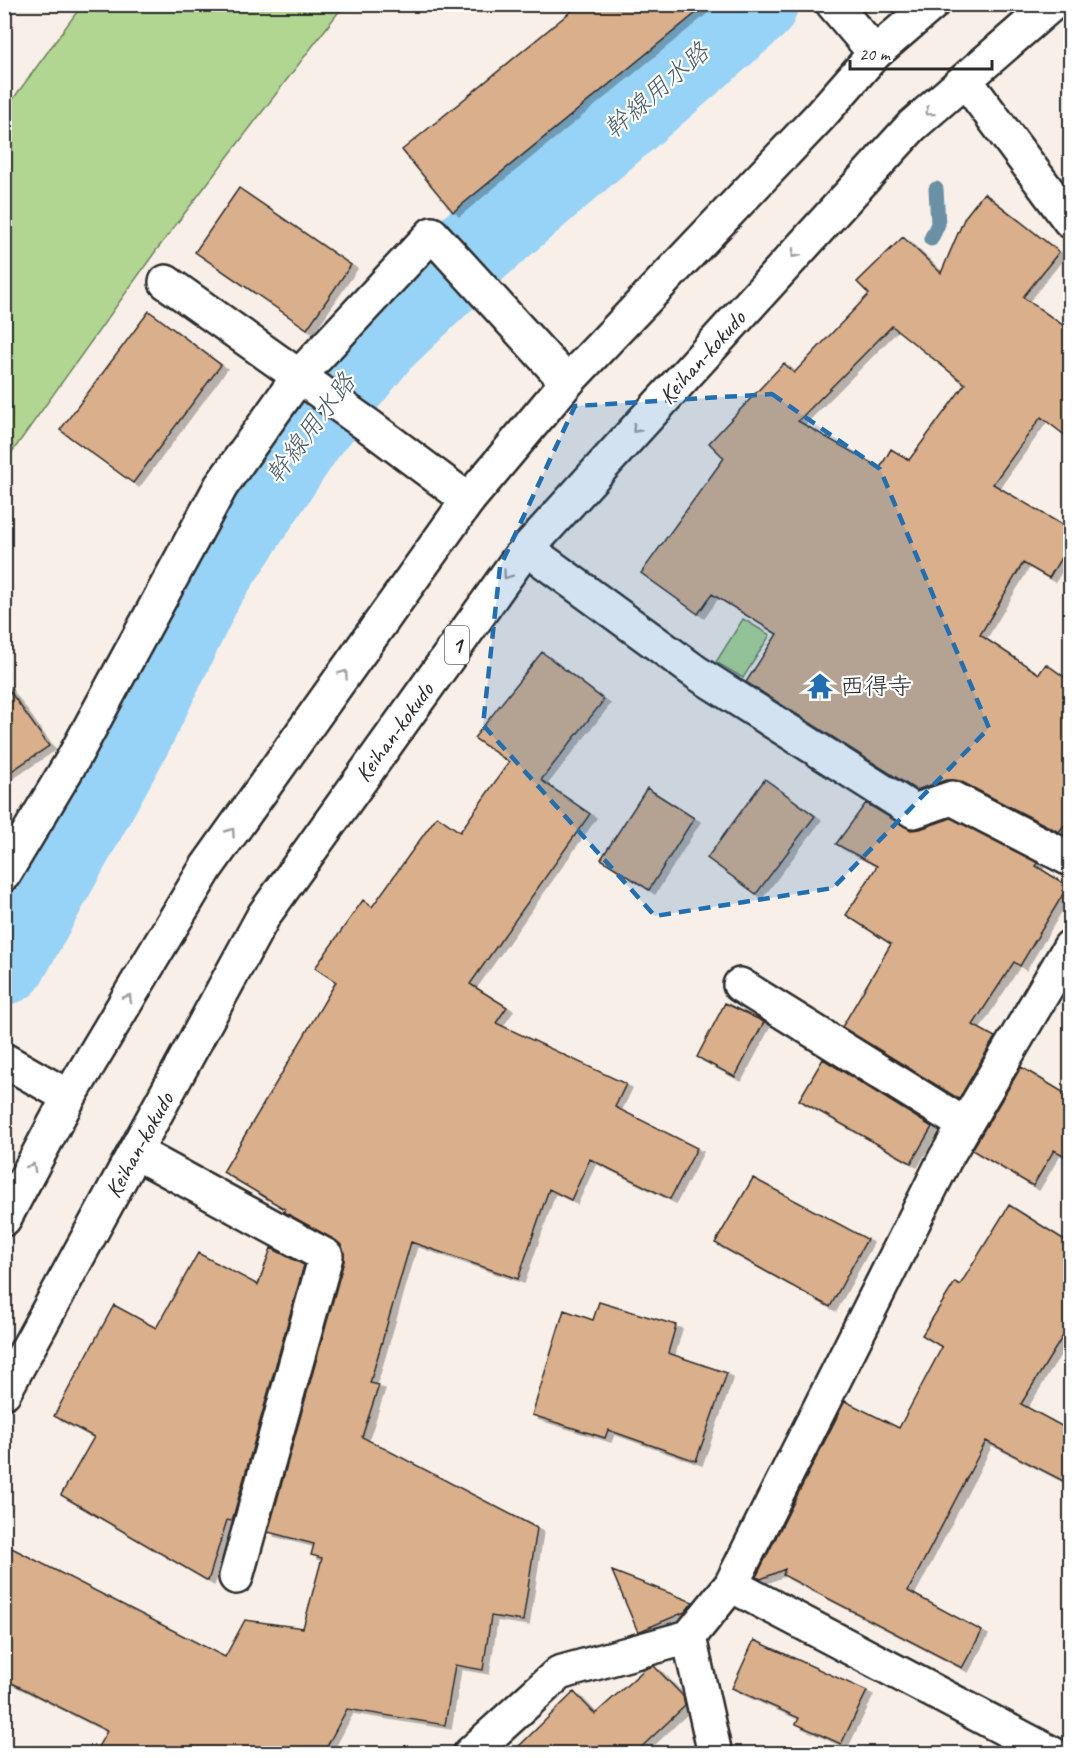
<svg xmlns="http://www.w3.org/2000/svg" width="1075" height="1758" viewBox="0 0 1075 1758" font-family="Caveat,'Klee One',sans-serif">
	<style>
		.green { fill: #b1d691; stroke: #6e805e; stroke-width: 1.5 }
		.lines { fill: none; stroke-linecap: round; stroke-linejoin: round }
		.stream { stroke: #6b90a5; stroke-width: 15 }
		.river { stroke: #96d3f7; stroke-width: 86 }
		.building { fill: #daaf8b; stroke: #2b2b2b; stroke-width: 1.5; fill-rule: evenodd; filter: url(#shadow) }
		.street-casing { stroke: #2b2b2b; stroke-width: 38 }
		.highway-casing { stroke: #2b2b2b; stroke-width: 38 }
		.street { stroke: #fff; stroke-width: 33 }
		.highway { stroke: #fff; stroke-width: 33 }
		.oneway { stroke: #a0a0a0 }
		.marked { fill: #1f6fb2; fill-opacity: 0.2; stroke: #1f6fb2; stroke-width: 4.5; stroke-dasharray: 12 8; stroke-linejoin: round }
		.labels { text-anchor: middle; stroke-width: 4.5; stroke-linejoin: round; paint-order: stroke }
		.shield { fill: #fff; stroke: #6b6b6b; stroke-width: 1.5 }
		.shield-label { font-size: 22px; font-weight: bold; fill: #2b2b2b }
		.street-label { font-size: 24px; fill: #2b2b2b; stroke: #fff }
		.poi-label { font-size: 24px; fill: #2b2b2b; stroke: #fff; text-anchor: start }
		.water-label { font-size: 26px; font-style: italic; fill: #4b5d68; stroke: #fff }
	</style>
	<defs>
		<filter id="shadow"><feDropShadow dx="6" dy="4" stdDeviation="0" flood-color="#0004"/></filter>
	</defs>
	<rect width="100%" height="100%" fill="#f8efe8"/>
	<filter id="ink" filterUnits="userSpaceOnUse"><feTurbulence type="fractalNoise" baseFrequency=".0167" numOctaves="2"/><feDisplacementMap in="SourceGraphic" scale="12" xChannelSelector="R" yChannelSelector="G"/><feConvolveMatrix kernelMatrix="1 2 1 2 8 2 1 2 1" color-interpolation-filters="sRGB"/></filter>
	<g filter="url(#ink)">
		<path class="green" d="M82,5h262l-189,247 -150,210v-352z
			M743,619l27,16 -27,43 -27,-16z"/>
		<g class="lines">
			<path class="stream" d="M931,239l7,-15 -2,-35"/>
			<path class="river" d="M4,962l128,-233 70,-145 102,-153 74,-91 99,-95 278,-241"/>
		</g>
		<path class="building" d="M580,4h127l-254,208 -51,-62z
			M239,188l112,77 -44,64 -112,-77z
			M984,193l75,59 -36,45 48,34v109l-30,-23 -48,67 78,46v11l-22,37 -26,-15 -43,72 59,39 7,-10 25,18v134l-12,16 -99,-51 -14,-1 -30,10 -170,-108 31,-48 -65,-40 -14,20 -57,-41 83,-115 -15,-15 75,-80 10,10 75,-79 -12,-12 46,-45 38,36 24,-56zM892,326l73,58 -56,76 -18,-11 -11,19 -82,-47z
			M149,311l72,54 -88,118 -73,-53z
			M542,652l62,48 -63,80 49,34 -120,170 37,23 -11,16 130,61 -11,23 82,41 -27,51 -80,-40 -19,41 -22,-11 -31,90 -107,-37 -41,141 9,2 -17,52 175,91 -14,93 -32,-5 -8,54 -28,-5 -10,60 -98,-16 -24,45h-229l13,-23 -103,-52v-135l221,113 20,-37 58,8 19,-70 -11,-3 3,-11 -46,-12 76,-271v-9l-3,-7 -6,-5 -51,-28 1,-3 -62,-37 113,-190 -21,-14 48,-68 9,7 65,-91 23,16 49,-70 -35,-24z
			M4,683l45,63 -45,30z
			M765,779l50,37 -59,78 -49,-36z
			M647,788l47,30 -45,72 -48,-31z
			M866,803l45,27 9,-1 31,-11 87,45 -2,3 32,20 -48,80 -6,-4 -41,63 22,12 -36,62 -117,-72 49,-83 -45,-29 31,-49 -41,-22z
			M725,1003l39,19 -29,55 -38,-20z
			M823,1059l109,68 -21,36 -112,-63z
			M1021,1067l50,30v62l-17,-9 -21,36 -61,-36z
			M753,1178l114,61 -37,68 -115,-64z
			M1009,1205l62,39v79l-50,81 50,27v54l-85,-44 -78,150 74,40 -20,37 -179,-93 2,-6 -24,10 -5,-2 89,-176 54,27 43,-81 -20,-12 33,-53 5,3z
			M271,1248l33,17 -72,256 -5,-1 -19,61 -147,-86 33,-58 -40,-21 60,-111 42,23 42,-75 60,32z
			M599,1302l77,23 -8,28 59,20 -31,88 -88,-31 -3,8 -73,-23 32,-105 29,10z
			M612,1571l81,31 -8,10 -47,20z
			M754,1640l113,51 -26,53 -45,-20 3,-6 -67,-30z
			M654,1666l29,30 2,10 -51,48h-123l63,-62 21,22 50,-45z"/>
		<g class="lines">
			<g class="street-casing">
				<path id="street" d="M833,4l42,49
					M966,81l104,140
					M166,282l203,144 99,74
					M527,549l170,124 217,138 38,-13 118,61
					M4,874l69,-115 148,-273 78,-110 133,-142 135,148
					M740,985l225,140
					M4,1060l65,37
					M135,1152l191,104 -90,321
					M731,1585l322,169
					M689,1637l26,117
					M470,1754l89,-81 130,-36 42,-52 214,-426 125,-212"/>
			</g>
			<g class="highway-casing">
				<path id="highway" d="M4,1219l65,-122 137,-229 262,-368 99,-118 252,-265 56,-64 57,-49
					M4,1392l260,-477 255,-357 393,-432 140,-122"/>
			</g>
			<use href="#street" class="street"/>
			<use href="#highway" class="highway"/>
		</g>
		<defs><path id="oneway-chevron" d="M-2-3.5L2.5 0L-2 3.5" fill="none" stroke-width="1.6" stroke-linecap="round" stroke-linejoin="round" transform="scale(1.5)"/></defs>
		<g class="oneway">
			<use href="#oneway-chevron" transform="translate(929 112) rotate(140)"/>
			<use href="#oneway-chevron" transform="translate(795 254) rotate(132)"/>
			<use href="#oneway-chevron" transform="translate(636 429) rotate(132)"/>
			<use href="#oneway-chevron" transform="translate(507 575) rotate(126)"/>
			<use href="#oneway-chevron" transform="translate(344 674) rotate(-55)"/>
			<use href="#oneway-chevron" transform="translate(231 832) rotate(-55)"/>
			<use href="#oneway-chevron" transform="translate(128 998) rotate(-59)"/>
			<use href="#oneway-chevron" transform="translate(32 1167) rotate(-62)"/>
		</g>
	</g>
	<path class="marked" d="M772,394l108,75 109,259 -156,160 -178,28 -172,-191 17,-158 75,-161z"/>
	<defs>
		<g id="temple-bare" transform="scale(2.07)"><path d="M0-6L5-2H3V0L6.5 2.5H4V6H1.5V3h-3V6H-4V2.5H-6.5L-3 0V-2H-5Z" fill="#1f6fb2" stroke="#fff" stroke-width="2.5" paint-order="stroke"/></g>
	</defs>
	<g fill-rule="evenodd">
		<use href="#temple-bare" x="820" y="686"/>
	</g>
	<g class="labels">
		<rect class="shield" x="445" y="626" width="24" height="38" rx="4.5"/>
		<g class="shield-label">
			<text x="457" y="653">1</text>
		</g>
		<g class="street-label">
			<text transform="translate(702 357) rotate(-48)" y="8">Keihan-kokudo</text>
			<text transform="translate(394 732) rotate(-54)" y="8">Keihan-kokudo</text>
			<text transform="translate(139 1145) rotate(-61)" y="8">Keihan-kokudo</text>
		</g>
		<g class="poi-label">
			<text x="840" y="694">西得寺</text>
		</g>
		<g class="water-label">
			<text transform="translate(656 90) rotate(-41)" y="9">幹線用水路</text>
			<text transform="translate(310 428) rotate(-53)" y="9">幹線用水路</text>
		</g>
	</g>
	<rect width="1075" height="1758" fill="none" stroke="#fff" stroke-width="24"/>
	<rect x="12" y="12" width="1051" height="1734" fill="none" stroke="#2b2b2b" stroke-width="2" filter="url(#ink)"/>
	<path d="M850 60v9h142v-9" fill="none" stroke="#2b2b2b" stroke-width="3"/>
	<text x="859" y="60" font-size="18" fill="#2b2b2b" stroke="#ffffff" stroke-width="4.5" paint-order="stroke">20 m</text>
</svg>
